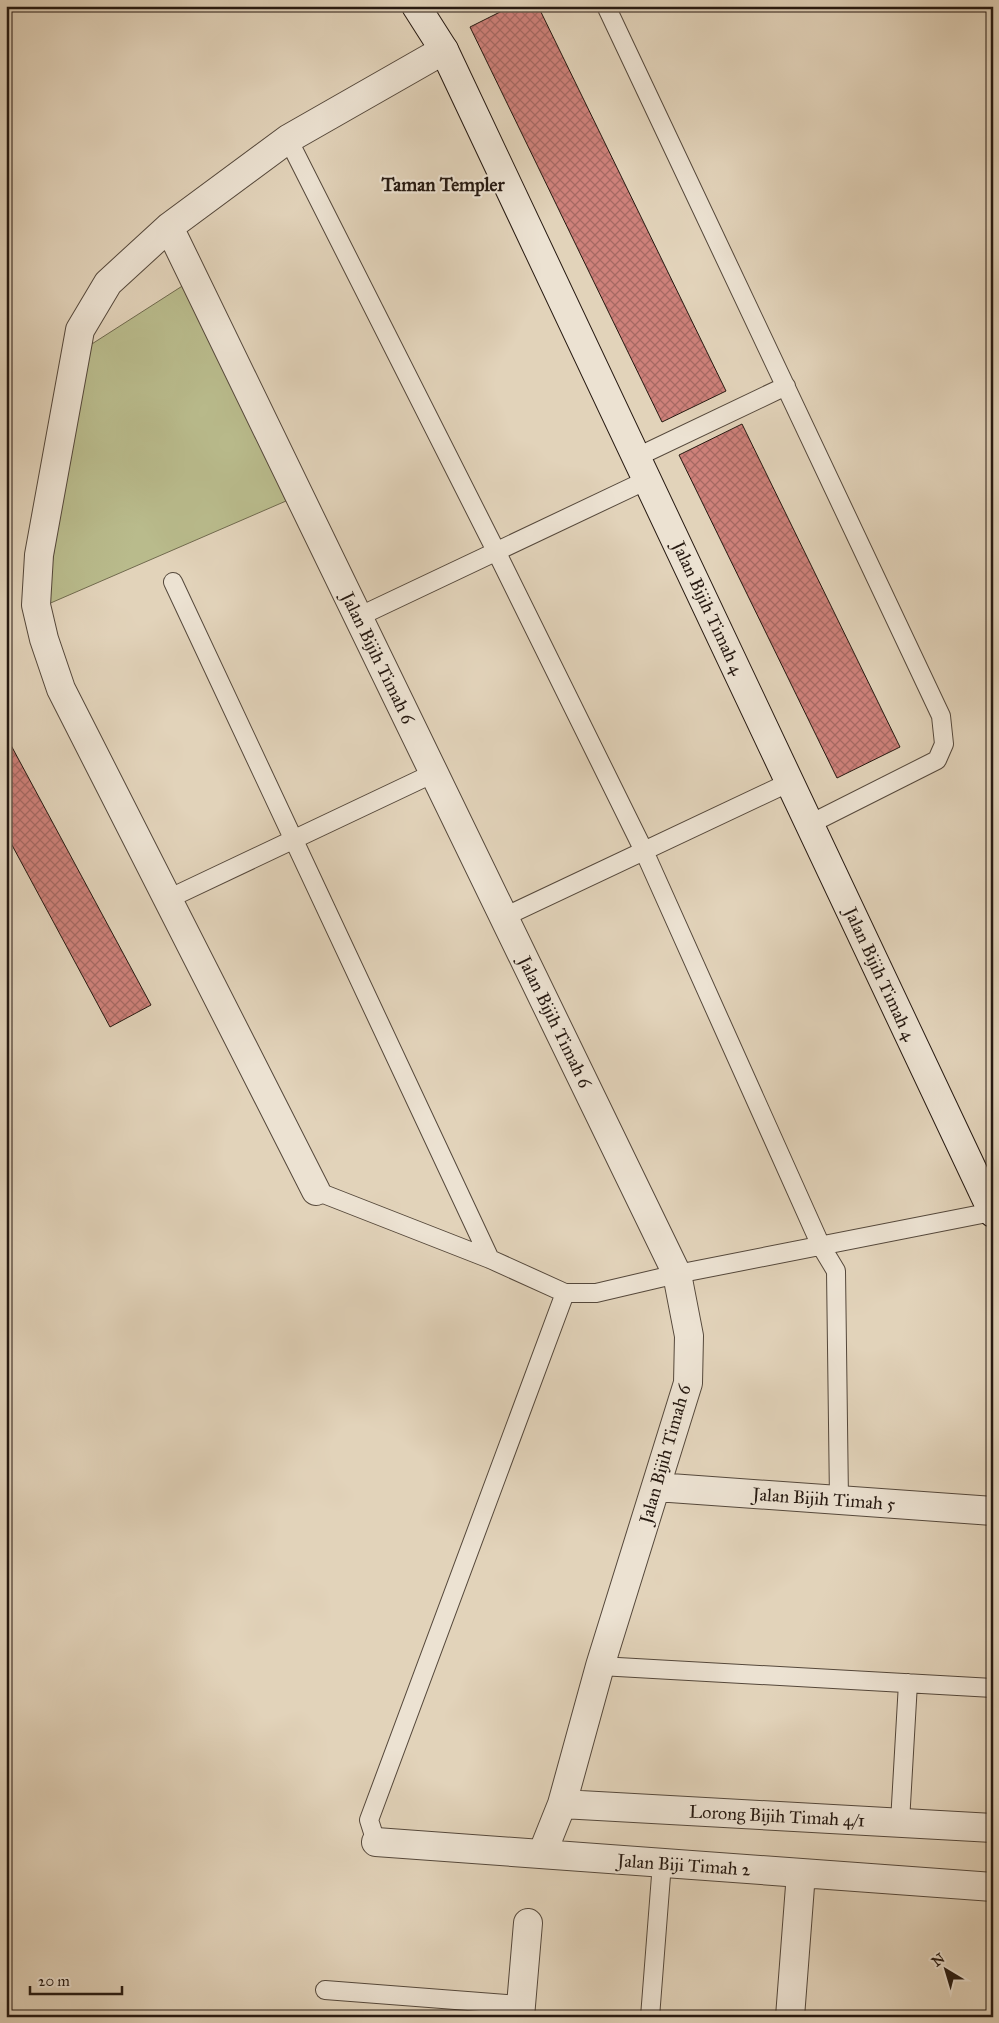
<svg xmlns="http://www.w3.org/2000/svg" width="999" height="2023" viewBox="0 0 999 2023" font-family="'IM FELL Great Primer',serif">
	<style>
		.green { fill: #b9bb8c; stroke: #706a4e }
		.building { fill: url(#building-cross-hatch); stroke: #261911 }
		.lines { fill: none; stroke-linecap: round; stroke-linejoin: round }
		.lane-casing { stroke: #55483b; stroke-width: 20 }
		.street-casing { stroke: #55483b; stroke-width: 30 }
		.secondary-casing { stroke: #261911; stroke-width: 30 }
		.lane { stroke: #ece2d2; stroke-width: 18 }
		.street { stroke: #ece2d2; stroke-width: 28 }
		.secondary { stroke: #ece2d2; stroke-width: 28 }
		.labels { text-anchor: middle; stroke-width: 4.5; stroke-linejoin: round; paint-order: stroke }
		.street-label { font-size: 18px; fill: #261911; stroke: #ece2d2 }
		.neighbourhood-label { font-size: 19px; font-weight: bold; fill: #261911; stroke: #ece2d2 }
	</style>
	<defs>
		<pattern id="building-cross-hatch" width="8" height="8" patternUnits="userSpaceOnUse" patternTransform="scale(1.25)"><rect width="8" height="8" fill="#ce817a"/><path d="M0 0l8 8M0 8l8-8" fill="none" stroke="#a76963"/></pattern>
	</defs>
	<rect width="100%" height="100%" fill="#e2d3ba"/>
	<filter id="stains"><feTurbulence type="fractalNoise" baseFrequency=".004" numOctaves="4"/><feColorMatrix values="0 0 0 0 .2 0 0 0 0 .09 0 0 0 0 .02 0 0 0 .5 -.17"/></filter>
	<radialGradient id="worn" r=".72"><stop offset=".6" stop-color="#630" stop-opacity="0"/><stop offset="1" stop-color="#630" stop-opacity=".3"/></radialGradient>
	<path class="green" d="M187,283l99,218 -240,104 38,-256z"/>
	<path class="building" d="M512,6h26l188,385 -64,31 -192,-395z
		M742,424l158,323 -63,31 -158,-323z
		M6,736l145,269 -41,22 -104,-193z"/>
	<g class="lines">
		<g class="lane-casing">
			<path id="lane" d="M606,6l335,710 3,28 -7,16 -127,64
				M288,139l208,412 148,300 177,395 15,25 3,229
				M637,457l149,-71
				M173,582l317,677
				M358,617l289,-137
				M168,899l266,-126
				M504,917l286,-135
				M316,1191l174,68 75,34h31l81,-19 315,-62
				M600,1666l393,22
				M900,1822l8,-139
				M376,1842l-7,-22 196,-527
				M325,1990l196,15
				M650,2017l12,-154"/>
		</g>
		<g class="street-casing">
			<path id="street" d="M169,227l508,1047 12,62 -1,47 -88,283 -38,138 -20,50
				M316,1191l-255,-502 -17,-50 -8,-34 3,-50 41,-225 28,-47 61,-56 119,-88 156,-89
				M656,1487l337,24
				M562,1804l431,24
				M376,1842l617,45
				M520,2017l8,-94
				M790,2017l11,-144"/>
		</g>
		<g class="secondary-casing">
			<path id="secondary" d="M416,6l28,44 549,1163"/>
		</g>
		<use href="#lane" class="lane"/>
		<use href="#street" class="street"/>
		<use href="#secondary" class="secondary"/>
	</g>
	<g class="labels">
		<g class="street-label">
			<text transform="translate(708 608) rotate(65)" y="6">Jalan Bijih Timah 4</text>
			<text transform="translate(378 658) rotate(64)" y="6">Jalan Bijih Timah 6</text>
			<text transform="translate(880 974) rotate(65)" y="6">Jalan Bijih Timah 4</text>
			<text transform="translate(555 1022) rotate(64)" y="6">Jalan Bijih Timah 6</text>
			<text transform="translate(665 1454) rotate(-74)" y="6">Jalan Bijih Timah 6</text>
			<text transform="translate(824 1499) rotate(4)" y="6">Jalan Bijih Timah 5</text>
			<text transform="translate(777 1816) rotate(3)" y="6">Lorong Bijih Timah 4/1</text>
			<text transform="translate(684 1865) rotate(4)" y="6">Jalan Biji Timah 2</text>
		</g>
		<g class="neighbourhood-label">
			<text x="443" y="191">Taman Templer</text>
		</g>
	</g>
	<rect width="999" height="2023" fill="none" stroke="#e2d3ba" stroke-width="25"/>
	<rect x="8" y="8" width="984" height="2008" fill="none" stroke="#261911" stroke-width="2.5"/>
	<rect x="12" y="12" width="974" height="1998" fill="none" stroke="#261911"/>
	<g transform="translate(946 1970) rotate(322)" stroke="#ece2d2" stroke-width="4" paint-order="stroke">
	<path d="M0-4L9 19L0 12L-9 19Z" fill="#261911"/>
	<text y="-8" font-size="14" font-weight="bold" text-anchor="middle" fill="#261911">N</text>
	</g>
	<path d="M30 1986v8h92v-8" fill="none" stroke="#261911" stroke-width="2.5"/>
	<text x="38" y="1986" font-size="15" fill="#261911" stroke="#ece2d2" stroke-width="4" paint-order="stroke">20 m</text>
	<rect width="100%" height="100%" filter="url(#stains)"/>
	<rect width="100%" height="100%" fill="url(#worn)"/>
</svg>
